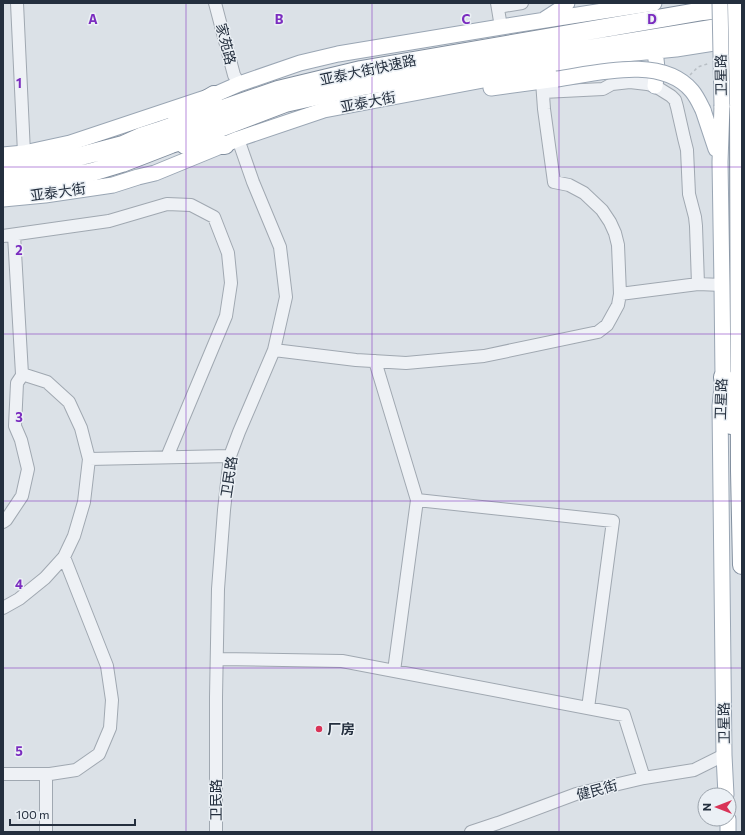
<svg xmlns="http://www.w3.org/2000/svg" width="745" height="835" viewBox="0 0 745 835" font-family="Commissioner,'Noto Sans SC',sans-serif">
	<style>
		.lines { fill: none; stroke-linecap: round; stroke-linejoin: round }
		.minor-casing { stroke: #a0a8b1; stroke-width: 14 }
		.major-casing { stroke: #9aa6b4; stroke-width: 17 }
		.highway-casing { stroke: #828f9f; stroke-width: 20 }
		.path { stroke: #b9bfc5; stroke-width: 1.5; stroke-dasharray: 3 3; stroke-linecap: butt }
		.minor { stroke: #eef1f5; stroke-width: 12 }
		.major { stroke: #fff; stroke-width: 15 }
		.highway { stroke: #fff; stroke-width: 18 }
		.major-bridge-casing { stroke: #9aa6b4; stroke-width: 17; stroke-linecap: butt }
		.highway-bridge-casing { stroke: #828f9f; stroke-width: 20; stroke-linecap: butt }
		.major-bridge { stroke: #fff; stroke-width: 15 }
		.highway-bridge { stroke: #fff; stroke-width: 18 }
		.grid { fill: none; stroke: #7b2cbf; stroke-width: 1; stroke-opacity: 0.55 }
		.poi-dot { fill: #d93357; stroke: #ebf0f5; stroke-width: 1.5 }
		.labels { text-anchor: middle; stroke-width: 3; stroke-linejoin: round; paint-order: stroke }
		.street-label { font-size: 14px; fill: #242f3e; stroke: #ebf0f5 }
		.poi-label { font-size: 14px; font-weight: bold; fill: #242f3e; stroke: #ebf0f5; text-anchor: start }
		.grid-label { font-size: 13px; text-anchor: middle; font-weight: bold; fill: #7b2cbf; stroke: #ebf0f5; stroke-width: 3; stroke-linejoin: round; paint-order: stroke }
	</style>
	<rect width="100%" height="100%" fill="#dbe1e7"/>
	<g class="lines">
		<g class="minor-casing">
			<path id="minor" d="M17,3l7,150
				M215,3l19,72 5,9
				M497,3l4,24
				M498,7l24,-4
				M543,92l60,-3 9,-5 18,-2 17,2 8,2 16,10 4,4 2,7 7,31 3,12 2,44 6,23 1,9 2,58
				M3,236l106,-15 58,-17 24,1 23,12 14,36 3,30 -5,33 -59,141
				M620,294l78,-10 24,1
				M274,350l82,10 50,3 78,-7 114,-24 9,-7 5,-9 6,-11 2,-11 -2,-49 -3,-12 -5,-11 -8,-12 -18,-17 -15,-8 -15,-3 -10,-73 -2,-28
				M375,361l42,139 -23,171
				M89,459l141,-3
				M417,500l196,21 -25,187
				M3,522l3,-2 16,-24 6,-27 -7,-29 -6,-14 2,-43 6,-9
				M3,608l16,-9 26,-21 19,-21 10,-21 10,-34 5,-43 -8,-31 -12,-26 -22,-20 -25,-8 -8,-139
				M217,659l125,2 282,54 20,63
				M3,774h47l26,-4 23,-16 11,-26 2,-28 -5,-34 -43,-109
				M46,774v58
				M216,832v-135l2,-108 6,-79 6,-54 9,-24 35,-82 12,-53 -6,-50 -27,-65 -15,-43
				M471,832l27,-9 78,-29 68,-16 50,-8 30,-15"/>
		</g>
		<g class="major-casing">
			<path id="major" d="M545,19l14,-9 8,-7
				M655,86l2,-18 -2,-17
				M491,88l66,-9
				M722,106l-2,56 2,123 1,92 -3,29 4,349 2,40
				M703,110l13,39
				M3,155l21,-2 46,-10 144,-48 25,-11 61,-21 38,-9 163,-27 153,-24
				M3,199l42,-4 68,-10 25,-8 17,-4 83,-34 86,-29 291,-55 61,-6 57,-9
				M728,819v13"/>
		</g>
		<g class="highway-casing">
			<path id="highway" d="M739,104l1,367 2,94
				M177,117l37,-22
				M185,145h40
				M3,168l45,-5 37,-8 38,-10 20,-9 19,-6 116,-40 83,-20 342,-59 33,-4
				M3,183l39,-3 47,-7 33,-10 49,-19 38,-12 76,-29 76,-17 375,-61
				M723,377l8,48"/>
		</g>
		<path class="path" d="M690,75l8,-8 12,-4"/>
		<use href="#minor" class="minor"/>
		<use href="#major" class="major"/>
		<use href="#highway" class="highway"/>
		<g class="major-bridge-casing">
			<path id="major-bridge" d="M720,3l2,103
				M557,79c40,-6 105,-24 135,12 5,6 8,13 11,19"/>
		</g>
		<g class="highway-bridge-casing">
			<path id="highway-bridge" d="M737,3l2,101"/>
		</g>
		<use href="#major-bridge" class="major-bridge"/>
		<use href="#highway-bridge" class="highway-bridge"/>
	</g>
	<path class="grid" d="M186,3v829M372,3v829M559,3v829M3,167h739M3,334h739M3,501h739M3,668h739"/>
	<circle class="poi-dot" cx="319" cy="729" r="4"/>
	<g class="labels">
		<g class="street-label">
			<text transform="translate(226 44) rotate(76)" y="5">家苑路</text>
			<text transform="translate(368 70) rotate(-12)" y="5">亚泰大街快速路</text>
			<text transform="translate(721 75) rotate(-91)" y="5">卫星路</text>
			<text transform="translate(368 102) rotate(-11)" y="5">亚泰大街</text>
			<text transform="translate(58 192) rotate(-8)" y="5">亚泰大街</text>
			<text transform="translate(721 399) rotate(-88)" y="5">卫星路</text>
			<text transform="translate(229 477) rotate(-81)" y="5">卫民路</text>
			<text transform="translate(724 723) rotate(-91)" y="5">卫星路</text>
			<text transform="translate(597 790) rotate(-15)" y="5">健民街</text>
			<text transform="translate(216 800) rotate(-90)" y="5">卫民路</text>
		</g>
		<g class="poi-label">
			<text x="327" y="734">厂房</text>
		</g>
	</g>
	<g class="grid-label">
		<text x="93" y="24">A</text>
		<text x="279" y="24">B</text>
		<text x="466" y="24">C</text>
		<text x="652" y="24">D</text>
		<text x="19" y="88">1</text>
		<text x="19" y="255">2</text>
		<text x="19" y="422">3</text>
		<text x="19" y="589">4</text>
		<text x="19" y="756">5</text>
	</g>
	<rect width="745" height="835" fill="none" stroke="#242f3e" stroke-width="8"/>
	<g transform="translate(717 807) rotate(270)"><circle r="19" fill="#ebf0f5" stroke="#9ba3ac"/>
	<path d="M0-3L7 15L0 10L-7 15Z" fill="#d93357"/>
	<text y="-6" font-size="11" font-weight="bold" text-anchor="middle" fill="#242f3e">N</text>
	</g>
	<path d="M10 819v6h125v-6" fill="none" stroke="#242f3e" stroke-width="2"/>
	<text x="16" y="819" font-size="12" fill="#242f3e" stroke="#ebf0f5" stroke-width="3" paint-order="stroke">100 m</text>
</svg>
